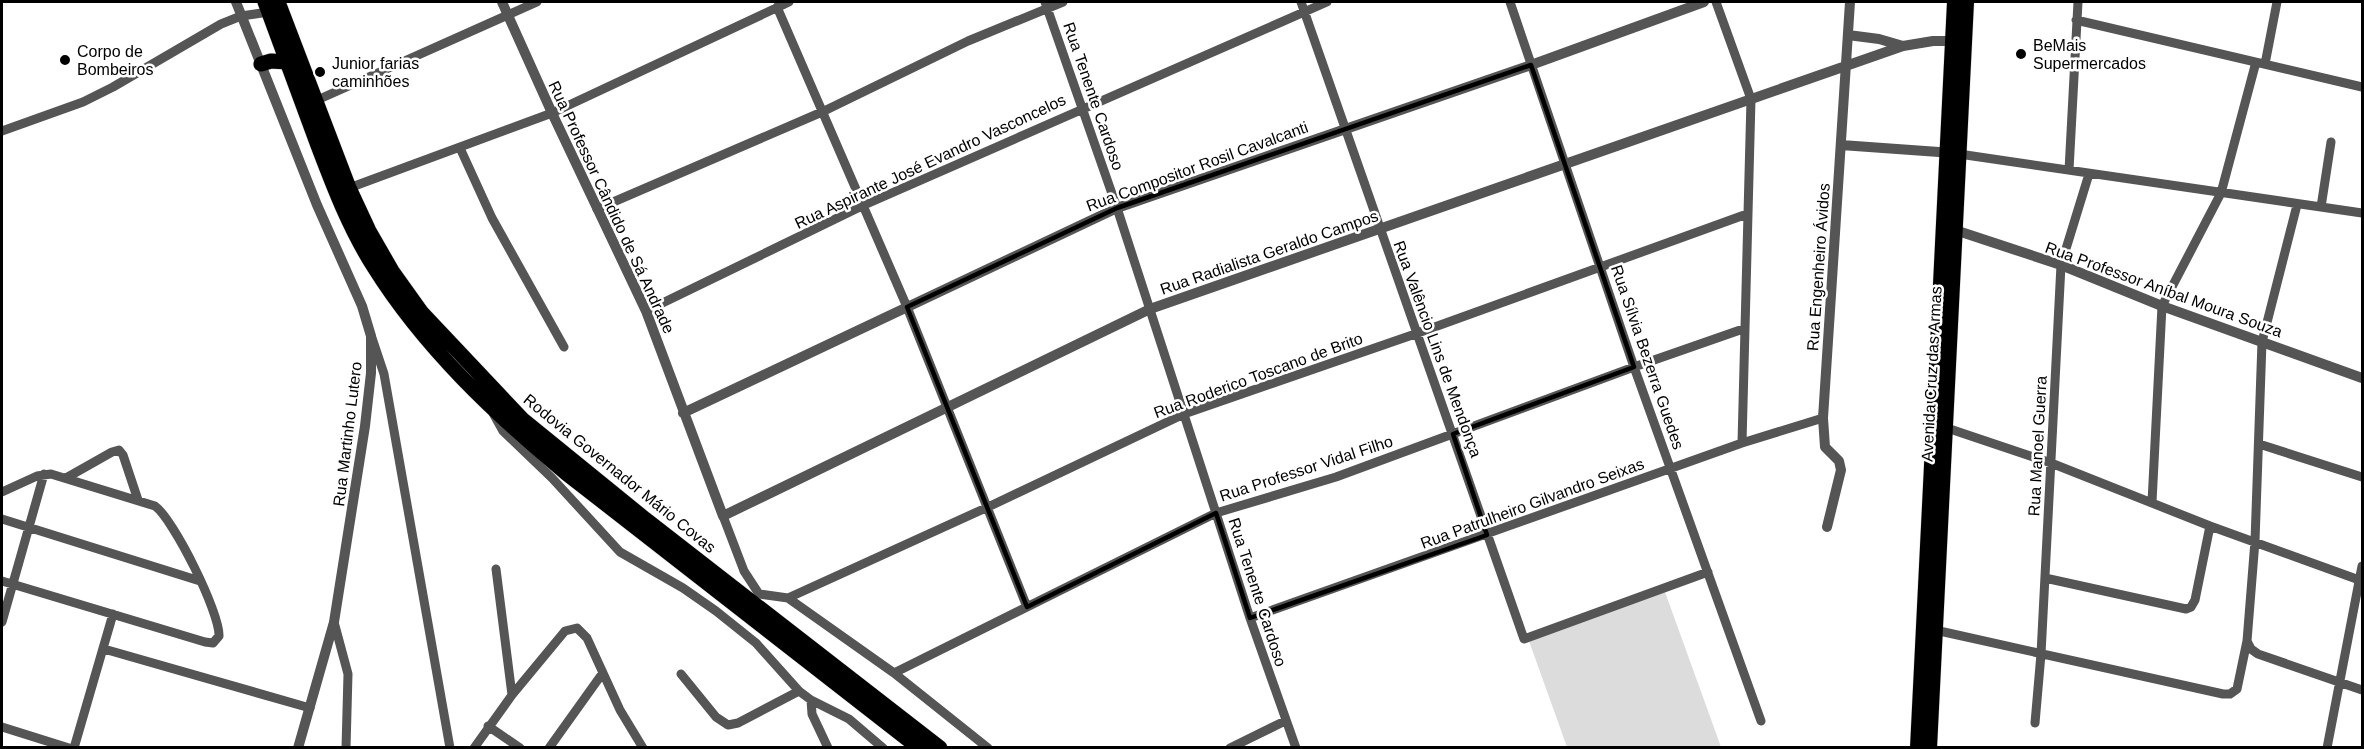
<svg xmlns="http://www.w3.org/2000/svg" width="2364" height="749" viewBox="0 0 2364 749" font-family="Helvetica,sans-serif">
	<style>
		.green { fill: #dcdcdc }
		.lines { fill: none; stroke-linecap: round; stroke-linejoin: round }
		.primary-casing { stroke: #dbdbdb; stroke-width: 15 }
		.trunk-casing { stroke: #dbdbdb; stroke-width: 16 }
		.minor { stroke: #555; stroke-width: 9 }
		.tertiary { stroke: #555; stroke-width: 10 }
		.primary { stroke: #000; stroke-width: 14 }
		.trunk { stroke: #000; stroke-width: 15 }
		.marked { fill: none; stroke: #000; stroke-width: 4.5; stroke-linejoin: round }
		.poi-dot { fill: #000; stroke: #fff; stroke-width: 2 }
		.labels { text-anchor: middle; stroke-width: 5; stroke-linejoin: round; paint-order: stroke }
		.poi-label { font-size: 16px; fill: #000; stroke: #fff; text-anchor: start }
		.street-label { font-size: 16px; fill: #000; stroke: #fff }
	</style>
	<rect width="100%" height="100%" fill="#fff"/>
	<path class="green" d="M1665,592l56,155h-154l-38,-106z"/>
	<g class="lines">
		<g class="primary-casing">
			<path id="primary" d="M1917,748l37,-746
				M1930,748l37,-746"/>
		</g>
		<g class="trunk-casing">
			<path id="trunk" d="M265,2c17,47 35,94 52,141 16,42 32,85 57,124 50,80 120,146 192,206l353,275
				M278,2l71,186 20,43 23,40 30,42 100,106 123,100 295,229
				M261,64l10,-3 16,1"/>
		</g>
		<path class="minor" d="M1045,2l72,206 133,410 46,130
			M1301,2l223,637 184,-67
			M1510,2l124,365 127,354
			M1716,2l35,97 -9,344
			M777,7l130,300 120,300
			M2076,20l286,67
			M2265,64l12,-62
			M315,101l222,-99
			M2,131l81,-29 30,-15 108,-63 20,-8 28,-4
			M460,148l32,70 72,129
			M1959,154l403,59
			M2069,170l9,-168
			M349,188l203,-75 237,-111
			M2297,205l-35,137 -7,199 -8,100 4,8 7,5 104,36
			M2321,207l10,-65
			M597,209l225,-97 146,-71 95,-39
			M646,311l216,-105 465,-204
			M372,338l12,36 66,374
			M493,413l10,18 49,47 68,74 63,36 33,23 40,32 43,48 12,9 38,19 34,29
			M1944,427l107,36 159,63 152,55
			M2259,444l103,33
			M66,478l46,-26 7,-2 4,5 15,45
			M2,492l35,-16 14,-2 104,32c19,14 65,107 64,130l-6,7 -8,-1 -203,-61
			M2152,502l10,-196 59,-113 35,-131
			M723,516l21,55 15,23
			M2,519l198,62
			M496,569l16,126
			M2045,578l141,31 5,-2 4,-7 15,-74
			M759,594l29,4 200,-91 196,-93 234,-81 329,-119
			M788,598l106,75 94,75
			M1250,618l492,-175 81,-25
			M2,622l42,-148
			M334,622l14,52 -2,74
			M1935,630l288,64h7l7,-5 10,-48
			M104,649l206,59
			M894,673l322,-160 120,-36 298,-110 109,-38
			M681,674l35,43 12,8 10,-2 61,-32
			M811,700l1,14 16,34
			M2035,723l6,-69 20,-389 28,-91
			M488,726l32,22
			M2,727l67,21
			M74,748l39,-134
			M474,748l38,-53 53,-64 12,-3 10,10 33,72 23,38
			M549,748l53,-74
			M1230,748l55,-27
			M2327,748l35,-182"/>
		<path class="tertiary" d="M236,2l81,203 45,101 9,30v37l-6,53 -31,196 -36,126
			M502,2l50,111 94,198 77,205 427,-207 753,-263 30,-5h27
			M1848,35l31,4 24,7
			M1841,145l112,8
			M1955,230l106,35 101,41 200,72
			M683,413l434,-205 414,-143 173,-63
			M1827,527l14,-57 -2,-9 -14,-14 -2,-29 27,-416"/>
		<use href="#primary" class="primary"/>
		<use href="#trunk" class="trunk"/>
	</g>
	<path class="marked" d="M1531,65l103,302 -181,67 34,101 -237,83 -34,-105 -189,94 -120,-300 210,-99z"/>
	<g class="poi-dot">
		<circle cx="2021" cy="54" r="6"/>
		<circle cx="65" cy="60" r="6"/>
		<circle cx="320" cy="72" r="6"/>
	</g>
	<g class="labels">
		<g class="poi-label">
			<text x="2033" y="51">BeMais<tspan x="2033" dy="18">Supermercados</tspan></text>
			<text x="77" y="57">Corpo de<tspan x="77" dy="18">Bombeiros</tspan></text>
			<text x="332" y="69">Junior farias<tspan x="332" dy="18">caminhões</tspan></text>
		</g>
		<g class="street-label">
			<text transform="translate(1094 96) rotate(71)" y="6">Rua Tenente Cardoso</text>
			<text transform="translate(930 161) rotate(-25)" y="6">Rua Aspirante José Evandro Vasconcelos</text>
			<text transform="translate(1197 166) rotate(-20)" y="6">Rua Compositor Rosil Cavalcanti</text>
			<text transform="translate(612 207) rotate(65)" y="6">Rua Professor Cândido de Sá Andrade</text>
			<text transform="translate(1269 252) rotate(-19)" y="6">Rua Radialista Geraldo Campos</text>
			<text transform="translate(1818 267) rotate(-86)" y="6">Rua Engenheiro Ávidos</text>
			<text transform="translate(2164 289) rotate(20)" y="6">Rua Professor Aníbal Moura Souza</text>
			<text transform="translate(1438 349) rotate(70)" y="6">Rua Valêncio Lins de Mendonça</text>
			<text transform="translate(1648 357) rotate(71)" y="6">Rua Sílvia Bezerra Guedes</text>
			<text transform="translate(1931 374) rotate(-87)" y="6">Avenida Cruz das Armas</text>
			<text transform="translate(1258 375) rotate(-20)" y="6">Rua Roderico Toscano de Brito</text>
			<text transform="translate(347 434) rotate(-83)" y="6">Rua Martinho Lutero</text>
			<text transform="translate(2037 446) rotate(-87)" y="6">Rua Manoel Guerra</text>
			<text transform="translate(1306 468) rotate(-18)" y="6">Rua Professor Vidal Filho</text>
			<text transform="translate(620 473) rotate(39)" y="6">Rodovia Governador Mário Covas</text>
			<text transform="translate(1532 503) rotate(-20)" y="6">Rua Patrulheiro Gilvandro Seixas</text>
			<text transform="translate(1258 592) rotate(72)" y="6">Rua Tenente Cardoso</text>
		</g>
	</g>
	<rect width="2364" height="749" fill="none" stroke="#000000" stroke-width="6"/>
</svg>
